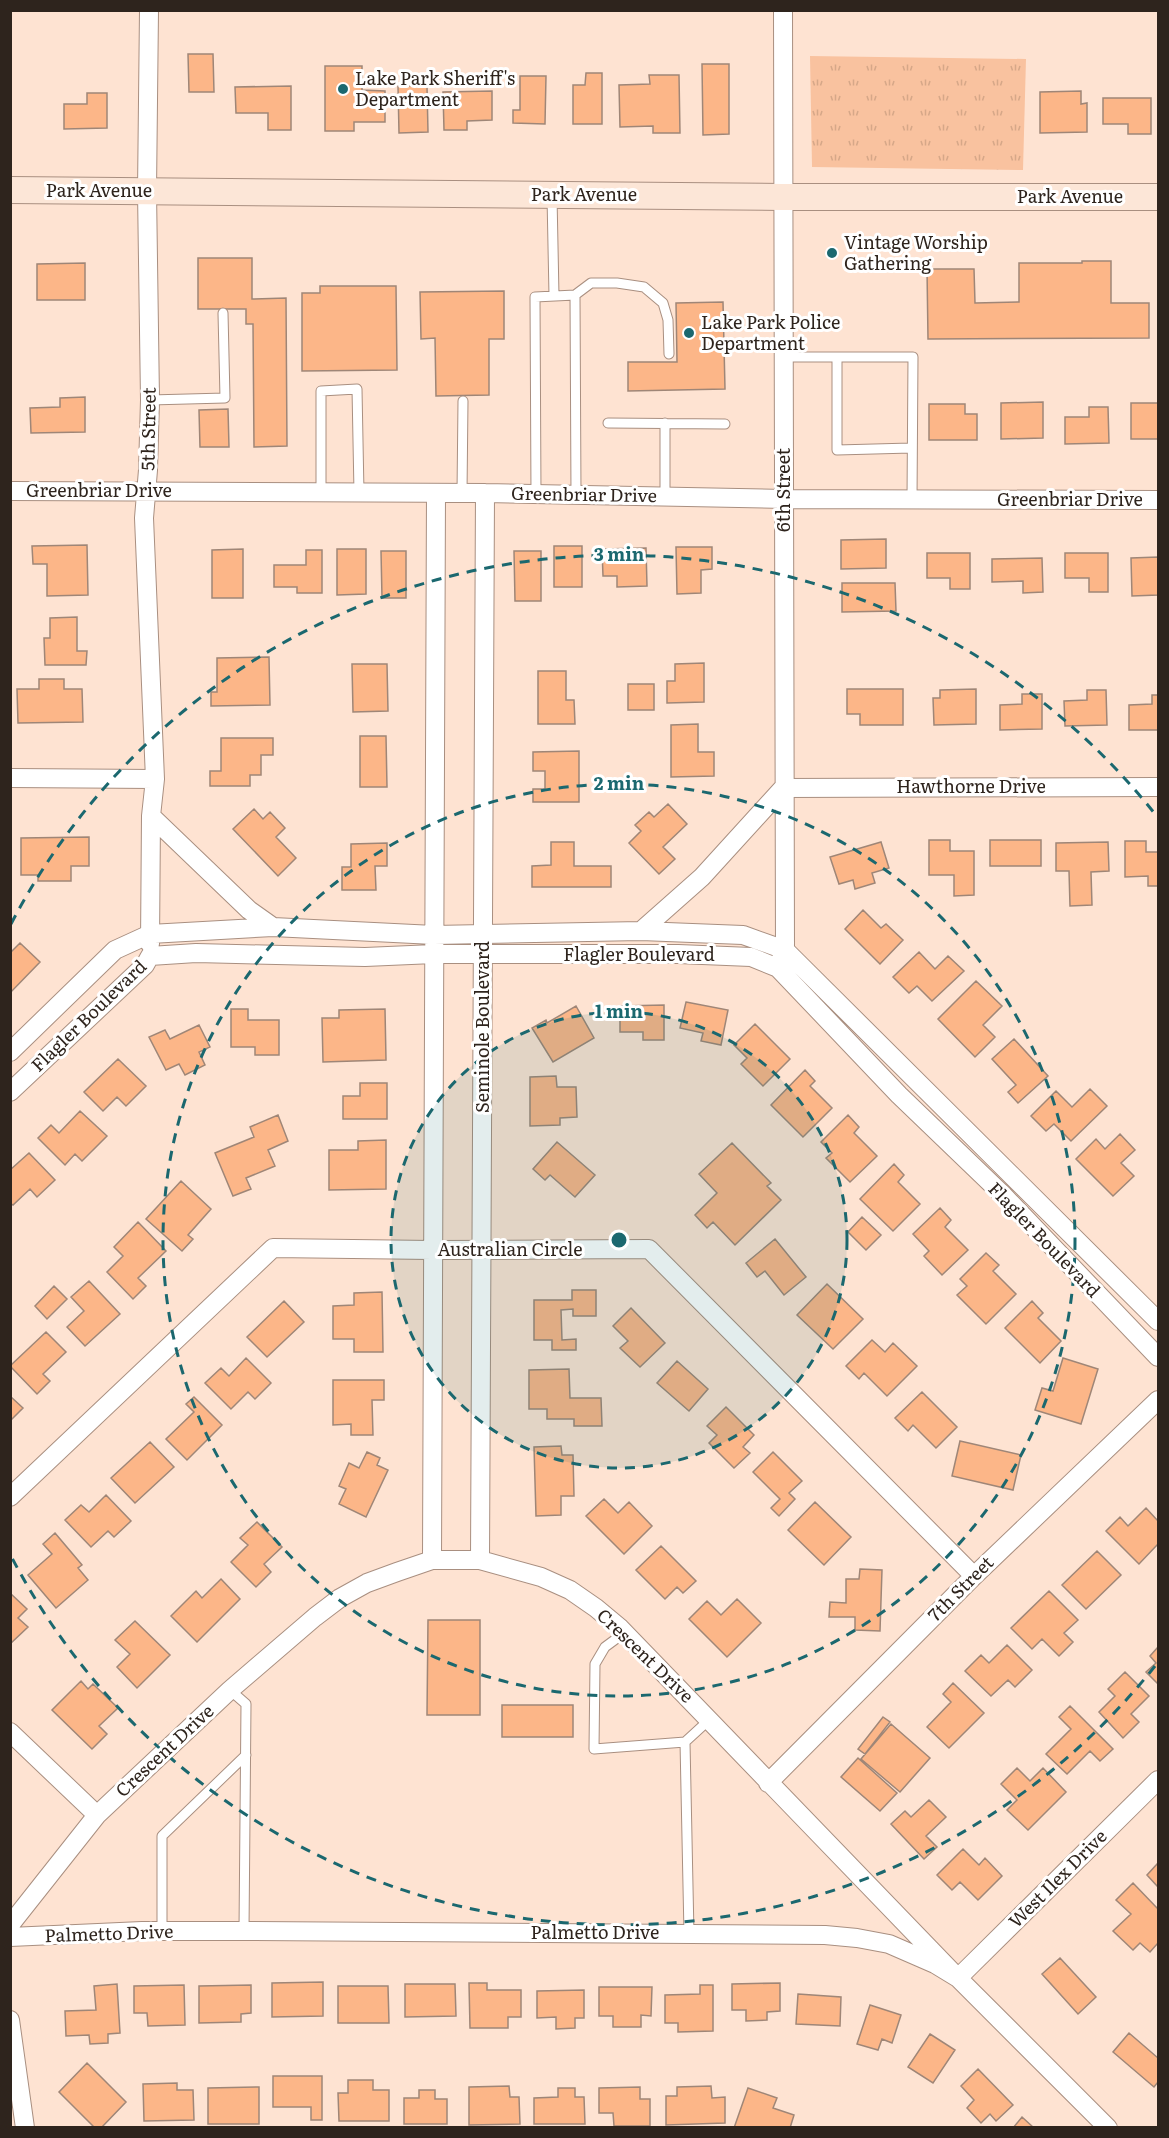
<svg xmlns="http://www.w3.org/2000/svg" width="1169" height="2138" viewBox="0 0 1169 2138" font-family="Literata,serif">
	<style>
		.grass { fill: url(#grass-tufts) }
		.building { fill: #fcb688; stroke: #9f8677; stroke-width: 1.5 }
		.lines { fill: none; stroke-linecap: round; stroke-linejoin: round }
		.lane-casing { stroke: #a98f80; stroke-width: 11 }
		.street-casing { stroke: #a98f80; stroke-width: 20 }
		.secondary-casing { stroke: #a98f80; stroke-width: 28 }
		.lane { stroke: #fff; stroke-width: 9 }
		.street { stroke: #fff; stroke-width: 18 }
		.secondary { stroke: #fce6d7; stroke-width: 26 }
		.ring { fill: none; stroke: #1b686f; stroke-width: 3; stroke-dasharray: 10 8 }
		.poi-dot { fill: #1b686f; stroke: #fff; stroke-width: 2 }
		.labels { text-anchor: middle; stroke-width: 6; stroke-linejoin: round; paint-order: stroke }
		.poi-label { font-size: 18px; fill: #2e241d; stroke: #fff; text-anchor: start }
		.street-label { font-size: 18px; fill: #2e241d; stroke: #fff }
		.centre { fill: #1b686f; stroke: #fff; stroke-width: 3 }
		.ring-label { font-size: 18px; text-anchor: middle; font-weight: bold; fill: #1b686f; stroke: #fff; stroke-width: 6; stroke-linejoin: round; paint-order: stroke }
	</style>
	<defs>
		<pattern id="grass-tufts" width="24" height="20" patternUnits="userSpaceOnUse" patternTransform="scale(1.5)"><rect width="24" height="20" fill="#f9c29f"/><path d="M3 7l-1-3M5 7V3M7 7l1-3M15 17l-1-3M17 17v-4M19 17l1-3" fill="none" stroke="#d6a788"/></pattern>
	</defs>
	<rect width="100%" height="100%" fill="#fee3d2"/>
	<path class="grass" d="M810,56l216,3 -3,111 -211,-3z"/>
	<path class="building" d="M188,54h25l1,38h-25z
		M702,64h27v70l-26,1z
		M325,66h37v24l23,1v31h-31v9h-29z
		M586,73h16v51h-29v-39h12z
		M649,75h30l1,58h-27v-7l-33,1 -1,-42 31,-1z
		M520,76h26l-1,48 -32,-1v-13h7z
		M291,86v44h-23v-17h-32l-1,-26z
		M398,86h29l1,46 -29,1z
		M492,91v29l-25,1v9h-23l-1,-38z
		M1081,91v13l6,-1v29l-47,1v-41z
		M87,93h20v35l-43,1v-25h23z
		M1103,98h48v36h-23v-10h-25z
		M198,258h54v41l34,-1 1,148 -33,1 -1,-123h-7v-15h-48z
		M1082,261h29v42h38v35l-221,1 -1,-70h47l1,34 44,-1v-39h63z
		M85,263v37h-48v-36z
		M320,286h76l1,84 -95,1v-78h18z
		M504,291v48h-15v56l-53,1 -1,-58 -14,1 -1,-47z
		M723,302l2,87 -97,2v-29h49l-1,-59z
		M85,397v35l-54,1 -1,-25 30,-1v-9z
		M1043,402v36l-42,1v-36z
		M1131,403h27v36h-27z
		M929,404h36v10h12v26h-48z
		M1089,407h19l1,36 -44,1v-27h24z
		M228,409l1,38h-29l-1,-37z
		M886,539v29l-45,1v-29z
		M87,545l1,50 -41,1v-32h-14l-1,-18z
		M554,546h28v41h-28z
		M676,547h36v22l-11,1v23l-24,1z
		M646,548l1,38 -30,1v-11h-14l-1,-27z
		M243,549v49h-31v-48z
		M337,549h29v45l-29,1z
		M306,550h16v43h-25v-6h-23v-22h32z
		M381,551h25v47h-24z
		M514,551h27v50h-26z
		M927,553h43v36h-20v-11h-23z
		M1065,553h43v39h-19v-14h-24z
		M1158,557v38l-26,1 -1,-38z
		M1042,558l1,34 -20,1v-12l-31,1v-23z
		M842,583h53l1,28 -54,1z
		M77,617v34h10l-1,14h-41l-1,-27h6v-20z
		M269,657l1,48 -59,1v-14h6v-34z
		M704,663v39l-37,1v-22h8v-17z
		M352,664h35l1,47 -35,1z
		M538,671h28v29h8l1,24h-37z
		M39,679h25v10h18l1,33 -65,1 -1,-34h22z
		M628,684h26v26h-26z
		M847,689h56v36h-43v-11h-13z
		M976,689v35l-42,1 -1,-27h7v-8z
		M1087,690h19l1,35 -42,1 -1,-25 23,-1z
		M1022,694h20v35l-42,1v-25l22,-1z
		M1152,695h6v35h-29v-25l23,-1z
		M698,724v28h16v24l-43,1v-52z
		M360,736h26l1,51h-27z
		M221,738h52v17h-12v20h-11v11h-40v-15h11z
		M579,751v51h-46v-13h12v-18h-12v-19z
		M668,804l19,20 -24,23 12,12 -16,15 -30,-31 12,-12 -6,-6 14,-13 5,5z
		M254,809l9,10 7,-7 15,16 -9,9 20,21 -18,18 -45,-47z
		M89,837v29h-18v15h-33v-6h-17v-37z
		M929,840h21v11h24v44l-20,1v-21h-25z
		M990,840h51v26h-51z
		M1125,841h21v11h12v34h-10v-10l-23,1z
		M551,842h23v24h37v21h-79v-21l19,-1z
		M881,842l8,26 -17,5 3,10 -20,6 -2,-9 -14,4 -9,-27z
		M1108,842l1,29 -18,1 1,33 -22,1 -1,-35h-13v-28z
		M387,843v23h-12l1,24h-34v-23h9v-23z
		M863,910l18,18 5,-4 17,16 -23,24 -35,-35z
		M20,943l20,19 -30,31v-40z
		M919,952l16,17 13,-13 16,15 -32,30 -15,-15 -8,7 -16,-16z
		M976,981l26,25 -19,19 12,12 -20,20 -37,-38z
		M686,1002l42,8 -7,35 -20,-4 2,-8 -23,-5z
		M664,1005v35h-21v-8h-23v-26z
		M576,1006l18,32 -41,24 -21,-34 14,-8 1,3z
		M231,1009h17v11h31v35h-24v-8h-24z
		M385,1009l1,51 -63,2 -1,-44h17v-8z
		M755,1024l35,35 -27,27 -22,-22 6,-6 -13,-13z
		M199,1025l11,22 -11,5 6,13 -20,10 -6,-11 -13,6 -17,-33 16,-7 5,9z
		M1014,1039l34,37 -30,27 -10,-11 8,-7 -24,-26z
		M118,1059l28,27 -20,20 -9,-9 -14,14 -19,-19z
		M805,1070l10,11 -5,5 22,22 -29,29 -32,-32z
		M556,1076l1,11h19l1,30 -17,1v7l-30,1v-49z
		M360,1083h27v36h-44v-23h17z
		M1090,1089l17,17 -36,35 -17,-17 -8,7 -15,-15 25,-25 16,16z
		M80,1111l27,25 -25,25 -7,-7 -10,11 -27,-27 13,-13 8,8z
		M278,1115l10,26 -20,9 7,16 -29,12 5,11 -18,7 -18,-43 39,-16 -4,-10z
		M848,1115l11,12 -5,6 23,23 -27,26 -24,-24 6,-5 -11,-11z
		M1120,1134l15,16 -14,13 13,13 -21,20 -37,-37 20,-20 9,10z
		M386,1140v49l-57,1v-40h29v-9z
		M557,1142l38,33 -20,22 -25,-22 -5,5 -12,-11z
		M732,1143l39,40 -4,3 14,14 -46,45 -22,-23 -6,6 -12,-13 22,-22 -18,-19z
		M29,1153l26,27 -18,17 -7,-8 -17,16 -3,-2v-33z
		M894,1164l10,11 -6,7 22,22 -27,27 -33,-32z
		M181,1181l30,28 -23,26 5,4 -11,12 -36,-32z
		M940,1208l11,12 -6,7 23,23 -26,25 -18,-19 5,-5 -16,-17z
		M862,1217l19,18 -15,15 -18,-18z
		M138,1222l28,29 -28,27 8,8 -13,13 -26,-27 16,-16 -9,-9z
		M775,1239l31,38 -22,18 -19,-24 -8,6 -11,-14z
		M986,1253l13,12 -6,6 23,23 -30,30 -29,-29 10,-9 -7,-7z
		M89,1281l31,33 -35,32 -18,-19 17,-16 -13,-14z
		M827,1284l36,35 -30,30 -36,-34z
		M54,1286l13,13 -20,20 -12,-13z
		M572,1290h24v26h-23v-7l-12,1 1,30 14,-1v11h-24v-10h-18v-40h38z
		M382,1292l1,60h-29v-13h-21v-33l21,-1v-12z
		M284,1301l20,21 -37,35 -20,-20z
		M1032,1301l11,12 -5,5 23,23 -21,22 -35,-35z
		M631,1308l34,35 -25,24 -20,-19 8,-7 -15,-15z
		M46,1332l20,20 -23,22 7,7 -13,13 -27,-28z
		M872,1340l13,12 8,-9 24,23 -30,30 -23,-23 -5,6 -13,-13z
		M246,1358l25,25 -16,16 -7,-7 -17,17 -26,-26 16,-15 8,8z
		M1063,1358l35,11 -17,55 -46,-14 7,-22 11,3z
		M677,1361l31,28 -19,22 -32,-28z
		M569,1369l1,29h31l1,28h-28v-7h-27v-10h-18v-39z
		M333,1380h51v20h-12l1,35h-22v-11l-18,1z
		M922,1392l35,35 -21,21 -23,-23 -5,6 -13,-13z
		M10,1396l13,12 -13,13z
		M194,1397l28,28 -35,35 -21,-21 28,-27 -8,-8z
		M726,1407l28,28 -11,12 7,6 -16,15 -25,-25 8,-8 -10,-9z
		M960,1441l61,14 -8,35 -61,-14z
		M150,1442l24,25 -39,36 -24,-25z
		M561,1446l1,9h11l1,41h-13v19l-25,1 -2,-69z
		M367,1452l13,6 -3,7 11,5 -22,47 -27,-13 7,-15 -7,-3 10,-23 10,5z
		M773,1452l29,29 -13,12 6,6 -16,17 -8,-8 9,-9 -27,-27z
		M106,1495l25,26 -17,16 -6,-6 -17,16 -26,-27 16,-15 8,7z
		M604,1499l14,14 11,-11 23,24 -28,28 -38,-38z
		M815,1502l36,35 -27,28 -36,-35z
		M1146,1508l12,13v23l-19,20 -33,-33 14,-14 8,9z
		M257,1522l25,25 -18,17 7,8 -15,15 -25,-25 17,-17 -8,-7z
		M55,1533l27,32 -4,3 10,12 -32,28 -28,-33 24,-21 -9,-10z
		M661,1546l35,35 -13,12 -6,-6 -12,12 -29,-29z
		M1097,1551l24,24 -35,34 -24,-24z
		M860,1569l22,1 -2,61 -25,-1v-13h-26l1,-15 16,1v-24h13z
		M221,1579l19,20 -43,43 -26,-26 25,-25 6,7z
		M1049,1591l29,29 -14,13 9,9 -14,14 -17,-17 -10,10 -21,-21z
		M10,1593l17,16 -9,9 10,9 -18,17z
		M737,1599l24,24 -34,34 -38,-38 18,-18 14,14z
		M428,1620h52v95h-53z
		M135,1621l35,34 -33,33 -20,-21 13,-13 -15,-14z
		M1007,1645l25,25 -17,17 -7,-7 -17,16 -26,-25 16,-16 8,8z
		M1158,1647v37l-12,-12 10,-9 -6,-7z
		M1125,1672l24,24 -18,18 8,8 -16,16 -24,-26 16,-16 -7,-7z
		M81,1681l7,8 5,-5 25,24 -19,18 8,8 -15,15 -40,-39z
		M953,1683l31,30 -35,35 -22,-21 24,-25 -8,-8z
		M502,1705h71v32h-71z
		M1070,1706l43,43 -13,12 -10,-10 -23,23 -21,-20 25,-25 -12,-12z
		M883,1717l7,5 -25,32 -7,-5z
		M891,1724l39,34 -30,34 -39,-33z
		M858,1758l39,35 -17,18 -39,-34z
		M1017,1768l13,13 13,-13 23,24 -38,38 -21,-20 10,-10 -16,-16z
		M929,1800l17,17 -20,19 11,11 -13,12 -33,-35 14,-13 6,6z
		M963,1849l16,16 6,-7 17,18 -24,24 -18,-18 -8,8 -15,-15z
		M1158,1863v24l-11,-12z
		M1133,1883l25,26v34l-8,9 -10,-9 -7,7 -20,-19 18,-17 -15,-14z
		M1060,1958l36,39 -18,17 -36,-40z
		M323,1982v34l-51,1v-34z
		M469,1983h18v7h34v27h-13v11h-38z
		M780,1983v28l-13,1v8l-21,1v-11h-14v-26z
		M117,1984l3,49 -12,1v9l-18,1 -1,-9 -23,1 -1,-25 31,-1 -2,-24z
		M405,1984h50l1,32 -51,1z
		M184,1985l1,40 -37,1 -1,-13h-13v-27z
		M251,1985v28l-10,1v8l-42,1v-37z
		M700,1985h13v46l-35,1v-9h-13v-28l35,-1z
		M338,1986h50l1,37h-51z
		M599,1987h53l-1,29 -10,-1v12h-28v-11h-14z
		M584,1990v28h-9v10l-19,1v-12l-19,1v-27z
		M798,1994l43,3 -1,29 -44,-2z
		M870,2005l31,10 -9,28 -10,-4 -4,11 -21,-6z
		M1129,2033l29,25v24l-4,5 -41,-35z
		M930,2034l25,16 -22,33 -25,-16z
		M87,2063l39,39 -25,26h-6l-36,-36z
		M978,2069l35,36 -17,16 -6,-7 -9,9 -14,-15 7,-8 -13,-14z
		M273,2076h49v44h-11v-13h-38z
		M348,2080h25v10h16v31h-50l-1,-28h10z
		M177,2083v7h16l1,30 -50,1 -1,-37z
		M509,2086l1,11h9l1,27 -51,1v-38z
		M711,2086l1,12 13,-1v26l-59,2v-29h11v-9z
		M259,2087v37h-51v-36z
		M640,2087v12h10v27h-36l-1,-13h-14v-25z
		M558,2088h17v9h9l1,27h-51v-26l24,-1z
		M748,2088l29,10 -4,10 21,7 -4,13h-56z
		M419,2090h16v9h12v25h-43v-26h15z
		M1022,2117l12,11h-21z"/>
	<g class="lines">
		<g class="lane-casing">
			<path id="lane" d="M552,196l2,100
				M575,295l16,-12h26l27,4 19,16 5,17 1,34
				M784,357h129l-1,143
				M837,357v93l74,-2
				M150,400l75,-2 -2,-85
				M608,423l117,1
				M665,423v74
				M321,493v-102l36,-2 2,104
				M462,493l1,-92
				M536,495l-1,-198 40,-2 1,200
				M624,1633l-19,14 -10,17 -1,85 91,-7
				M230,1690l16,14 -2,227
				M162,1931v-95l84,-81
				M689,1934l-4,-192 24,-22"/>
		</g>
		<g class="street-casing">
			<path id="street" d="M149,10l-2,181 3,209 -2,70 -4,48 11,261 -4,37 -1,128
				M10,491l475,2 299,6 374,1
				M10,778l145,1
				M151,816l98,94 24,17
				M641,931l61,-54 81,-89 375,-1
				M781,959l4,-9 -2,-940
				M10,1052l105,-102 35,-16 123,-7 161,8 207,-4 102,4 42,15 373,371
				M10,1092l135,-127 5,-9 46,-3 169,4 69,-3h244l73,3 27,11 121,127 104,100 155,162
				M10,1497l263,-249 159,2 217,-1 325,327
				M432,1560l4,-1067
				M480,1560l5,-1067
				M10,1732l87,83
				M768,1783l206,-207 184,-176
				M10,1925l87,-110 133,-125 85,-73 25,-19 27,-15 30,-11 35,-12h48l61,17 29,13 26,18 24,20 89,92 249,258 200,-198
				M10,1937l132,-6h102l581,4 32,3 32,6 46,20 23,14 150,150
				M10,2020l15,108"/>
		</g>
		<g class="secondary-casing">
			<path id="secondary" d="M10,190l773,7h375"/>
		</g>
		<use href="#lane" class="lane"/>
		<use href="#street" class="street"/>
		<use href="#secondary" class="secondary"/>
	</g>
	<circle cx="619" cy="1240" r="228" fill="#1b686f" fill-opacity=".12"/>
	<g class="ring">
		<circle cx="619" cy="1240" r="228"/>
		<circle cx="619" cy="1240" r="456"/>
		<path d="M1155 1666A685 685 0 0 1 11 1556M11 924A685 685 0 0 1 1155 814"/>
	</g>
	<g class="poi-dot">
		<circle cx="343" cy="89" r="6"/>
		<circle cx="832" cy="253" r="6"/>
		<circle cx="689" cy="333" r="6"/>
	</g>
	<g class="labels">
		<g class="poi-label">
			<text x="355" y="85">Lake Park Sheriff's<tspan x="355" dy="21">Department</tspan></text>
			<text x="844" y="249">Vintage Worship<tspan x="844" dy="21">Gathering</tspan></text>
			<text x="701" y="329">Lake Park Police<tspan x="701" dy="21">Department</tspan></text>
		</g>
		<g class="street-label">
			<text x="99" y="197">Park Avenue</text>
			<text x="584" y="201">Park Avenue</text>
			<text x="1070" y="203">Park Avenue</text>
			<text transform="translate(149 429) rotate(-89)" y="6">5th Street</text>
			<text transform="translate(784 490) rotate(-90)" y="6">6th Street</text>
			<text x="99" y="497">Greenbriar Drive</text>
			<text transform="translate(584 495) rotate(1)" y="6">Greenbriar Drive</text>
			<text x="1070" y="506">Greenbriar Drive</text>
			<text x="971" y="793">Hawthorne Drive</text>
			<text x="639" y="961">Flagler Boulevard</text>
			<text transform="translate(89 1016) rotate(-44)" y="6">Flagler Boulevard</text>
			<text transform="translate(483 1027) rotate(-90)" y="6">Seminole Boulevard</text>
			<text transform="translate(1044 1240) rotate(46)" y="6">Flagler Boulevard</text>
			<text x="510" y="1256">Australian Circle</text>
			<text transform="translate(961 1589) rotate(-45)" y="6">7th Street</text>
			<text transform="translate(645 1656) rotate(44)" y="6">Crescent Drive</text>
			<text transform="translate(165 1751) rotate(-43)" y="6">Crescent Drive</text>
			<text transform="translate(1058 1879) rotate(-45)" y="6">West Ilex Drive</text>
			<text x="595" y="1939">Palmetto Drive</text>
			<text transform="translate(109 1934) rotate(-2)" y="6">Palmetto Drive</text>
		</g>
	</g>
	<circle cx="619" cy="1240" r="9" class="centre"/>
	<g class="ring-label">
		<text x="619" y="561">3 min</text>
		<text x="619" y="790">2 min</text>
		<text x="619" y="1018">1 min</text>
	</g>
	<rect width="1169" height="2138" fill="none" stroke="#2e241d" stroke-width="24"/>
</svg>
